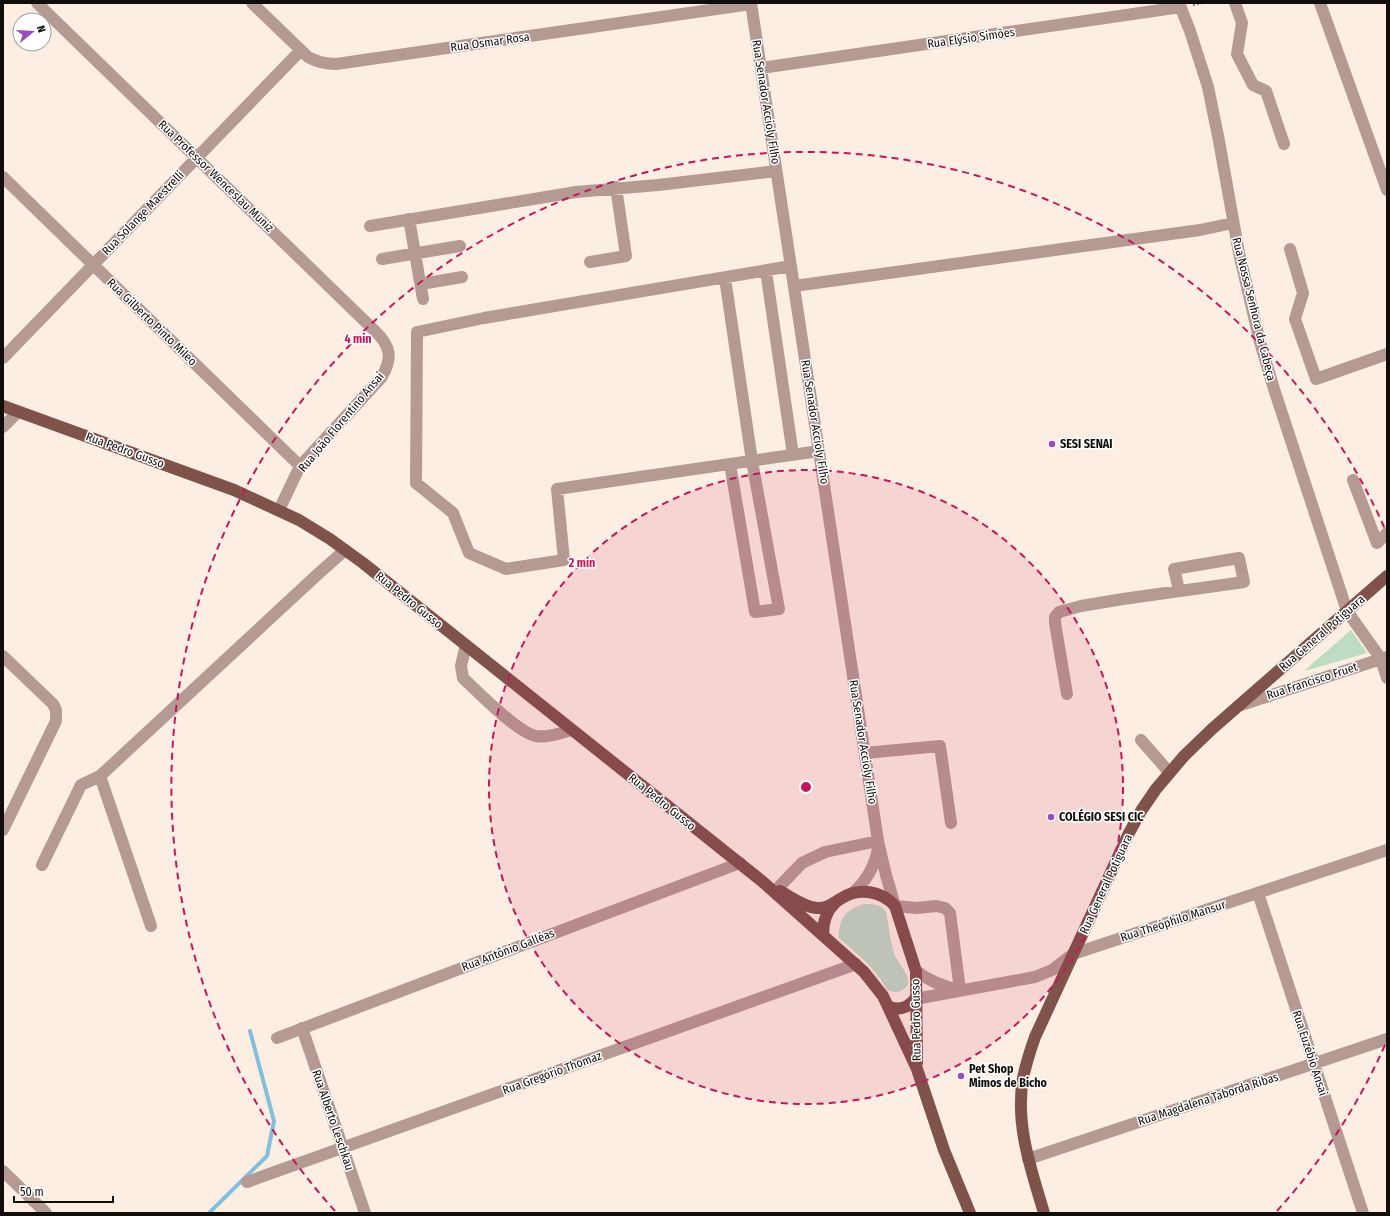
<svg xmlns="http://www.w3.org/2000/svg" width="1390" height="1216" viewBox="0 0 1390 1216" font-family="'Fira Sans Condensed',sans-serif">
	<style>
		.green { fill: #bedbc4 }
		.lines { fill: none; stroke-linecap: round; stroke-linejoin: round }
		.stream { stroke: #83beda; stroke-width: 4 }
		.path { stroke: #8a8179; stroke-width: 2.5; stroke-dasharray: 2 2; stroke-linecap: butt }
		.minor { stroke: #b59a94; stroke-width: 12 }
		.major { stroke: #7f534a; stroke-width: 12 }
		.ring { fill: none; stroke: #c2185b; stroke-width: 2; stroke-dasharray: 7 5 }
		.poi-dot { fill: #9b4aba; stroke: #fff; stroke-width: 1.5 }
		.labels { text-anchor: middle; stroke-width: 3; stroke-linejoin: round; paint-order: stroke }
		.street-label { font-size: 12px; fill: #110d09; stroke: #fff }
		.poi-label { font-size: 12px; font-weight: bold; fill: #110d09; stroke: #fff; text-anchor: start }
		.centre { fill: #c2185b; stroke: #fff; stroke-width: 2 }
		.ring-label { font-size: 12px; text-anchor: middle; font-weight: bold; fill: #c2185b; stroke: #fff; stroke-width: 3; stroke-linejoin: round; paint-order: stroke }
	</style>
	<rect width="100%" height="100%" fill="#fceee2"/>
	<path class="green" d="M1351,630l16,23 -63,18z
		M864,904c9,0 17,0 22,8 3,14 4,30 9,44 4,9 23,26 7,34 -4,3 -10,2 -15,0 -11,-22 -30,-36 -48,-52 -1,-18 7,-29 25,-34z"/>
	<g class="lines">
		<path class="stream" d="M209,1213l58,-57 7,-35 -24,-90"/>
		<path class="path" d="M1193,5l9,-2"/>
		<path class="minor" d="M37,3l338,328c16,15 18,28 6,47l-81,88 -21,44
			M252,3l56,54c9,5 17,7 28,7l415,-60
			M751,3l127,838 8,34 9,31 22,2 19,-2 9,2 5,5 10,77
			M1179,3l11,28 18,56 11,54 20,112 21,89 14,47 73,222 34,48 6,19
			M1235,3l7,20 -5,31 16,31 13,6 18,53
			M1320,3l67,187
			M761,68l420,-61
			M3,177l297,289
			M409,219l14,80
			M370,226l206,-34 82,-7 118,-14
			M1290,249l13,44 -8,26 21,60 71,-25
			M382,259l78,-13
			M590,262l36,-6 -10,-69
			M791,266l-307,52 -67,14 -1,151 37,30 16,40 37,16 58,-9 -7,-71 262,-38
			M766,271l27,184
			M725,278l27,183 27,148 -24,3 -25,-148
			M421,284l41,-7
			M794,286l406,-56 33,-7
			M3,358l298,-308
			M3,427l15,-15
			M1353,480l24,63 10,-10
			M466,645l-5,21 2,12c15,14 55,55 73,58 12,2 24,-3 36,-6
			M3,656l50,48 3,6v11l-53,109
			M1067,694l-12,-71v-6l4,-5 22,-6 42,-7 121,-17 -5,-24 -65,11 5,21
			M1238,706l149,-49
			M1141,740l28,32
			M865,753l75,-7 11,77
			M100,776l51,150
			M42,865l39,-80 19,-9 218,-202 27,-24
			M777,889l25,-26 23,-11 53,-11
			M854,892c13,-12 21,-26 24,-44
			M1258,893l105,320
			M916,971c13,10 25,14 41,19
			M915,999l120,-22 17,-7 21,-16 314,-104
			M302,1028l63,185
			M277,1038l463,-175
			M1028,1159l359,-120
			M3,1171l43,42
			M247,1182l609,-218"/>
		<path class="major" d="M3,406l231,84 65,30 31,19 33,24 400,319 101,90 19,24 34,73 27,81 26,63
			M780,891c11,6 24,16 37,17 10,1 16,-5 25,-10 17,-11 40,-7 53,8l21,65 1,92
			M823,935c0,-12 2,-23 12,-32
			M888,1006c10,5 20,2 27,-7
			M1044,1213c-13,-44 -29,-88 -21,-135 3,-14 7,-27 12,-41l94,-204 12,-22 15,-22 28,-33 28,-27 175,-153"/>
	</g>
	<circle cx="806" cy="787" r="317" fill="#c2185b" fill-opacity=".12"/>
	<g class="ring">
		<circle cx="806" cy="787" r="317"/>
		<path d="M1385 1045A634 634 0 0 1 1277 1211M335 1211A634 634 0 1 1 1385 529"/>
	</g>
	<g class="poi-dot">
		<circle cx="1052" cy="444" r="4"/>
		<circle cx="1051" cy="817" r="4"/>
		<circle cx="961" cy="1076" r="4"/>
	</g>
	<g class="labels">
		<g class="street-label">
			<text transform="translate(971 38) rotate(-8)" y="4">Rua Elýsio Simões</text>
			<text transform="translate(490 42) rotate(-8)" y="4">Rua Osmar Rosa</text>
			<text transform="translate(766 102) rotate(81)" y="4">Rua Senador Accioly Filho</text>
			<text transform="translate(216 176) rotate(44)" y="4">Rua Professor Wenceslau Muniz</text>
			<text transform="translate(143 213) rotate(-46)" y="4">Rua Solange Maestrelli</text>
			<text transform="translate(1254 309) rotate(76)" y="4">Rua Nossa Senhora da Cabeça</text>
			<text transform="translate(152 322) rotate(44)" y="4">Rua Gilberto Pinto Mileo</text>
			<text transform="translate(341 422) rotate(-50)" y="4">Rua João Florentino Ansai</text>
			<text transform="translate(815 422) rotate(81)" y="4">Rua Senador Accioly Filho</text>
			<text transform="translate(125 450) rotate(20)" y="4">Rua Pedro Gusso</text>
			<text transform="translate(409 600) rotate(39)" y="4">Rua Pedro Gusso</text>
			<text transform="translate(1322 633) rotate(-41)" y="4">Rua General Potiguara</text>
			<text transform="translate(1312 681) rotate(-18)" y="4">Rua Francisco Fruet</text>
			<text transform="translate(863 742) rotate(81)" y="4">Rua Senador Accioly Filho</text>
			<text transform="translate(662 802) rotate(39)" y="4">Rua Pedro Gusso</text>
			<text transform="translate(1106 884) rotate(-65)" y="4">Rua General Potiguara</text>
			<text transform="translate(1173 921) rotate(-18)" y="4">Rua Theóphilo Mansur</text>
			<text transform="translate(508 950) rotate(-21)" y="4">Rua Antônio Galléas</text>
			<text transform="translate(916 1020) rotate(-91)" y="4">Rua Pedro Gusso</text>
			<text transform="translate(1310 1053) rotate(72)" y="4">Rua Euzébio Ansai</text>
			<text transform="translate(552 1073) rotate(-20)" y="4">Rua Gregório Thomaz</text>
			<text transform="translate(1208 1099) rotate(-18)" y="4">Rua Magdalena Taborda Ribas</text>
			<text transform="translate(333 1120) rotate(71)" y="4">Rua Alberto Leschkau</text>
		</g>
		<g class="poi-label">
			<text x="1060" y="448">SESI SENAI</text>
			<text x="1059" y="821">COLÉGIO SESI CIC</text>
			<text x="969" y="1073">Pet Shop<tspan x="969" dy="14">Mimos de Bicho</tspan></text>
		</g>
	</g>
	<circle cx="806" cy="787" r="6" class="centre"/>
	<g class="ring-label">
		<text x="358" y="343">4 min</text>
		<text x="582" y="567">2 min</text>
	</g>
	<rect width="1390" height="1216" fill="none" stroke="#110d09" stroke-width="8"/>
	<g transform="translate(32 32) rotate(72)"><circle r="19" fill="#ffffff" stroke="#a09e9d"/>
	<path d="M0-3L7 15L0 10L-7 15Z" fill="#9b4aba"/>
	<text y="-6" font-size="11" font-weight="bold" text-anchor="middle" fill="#110d09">N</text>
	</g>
	<path d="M14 1196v6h99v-6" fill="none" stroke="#110d09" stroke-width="2"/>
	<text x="20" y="1196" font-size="12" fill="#110d09" stroke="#ffffff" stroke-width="3" paint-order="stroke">50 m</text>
</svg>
